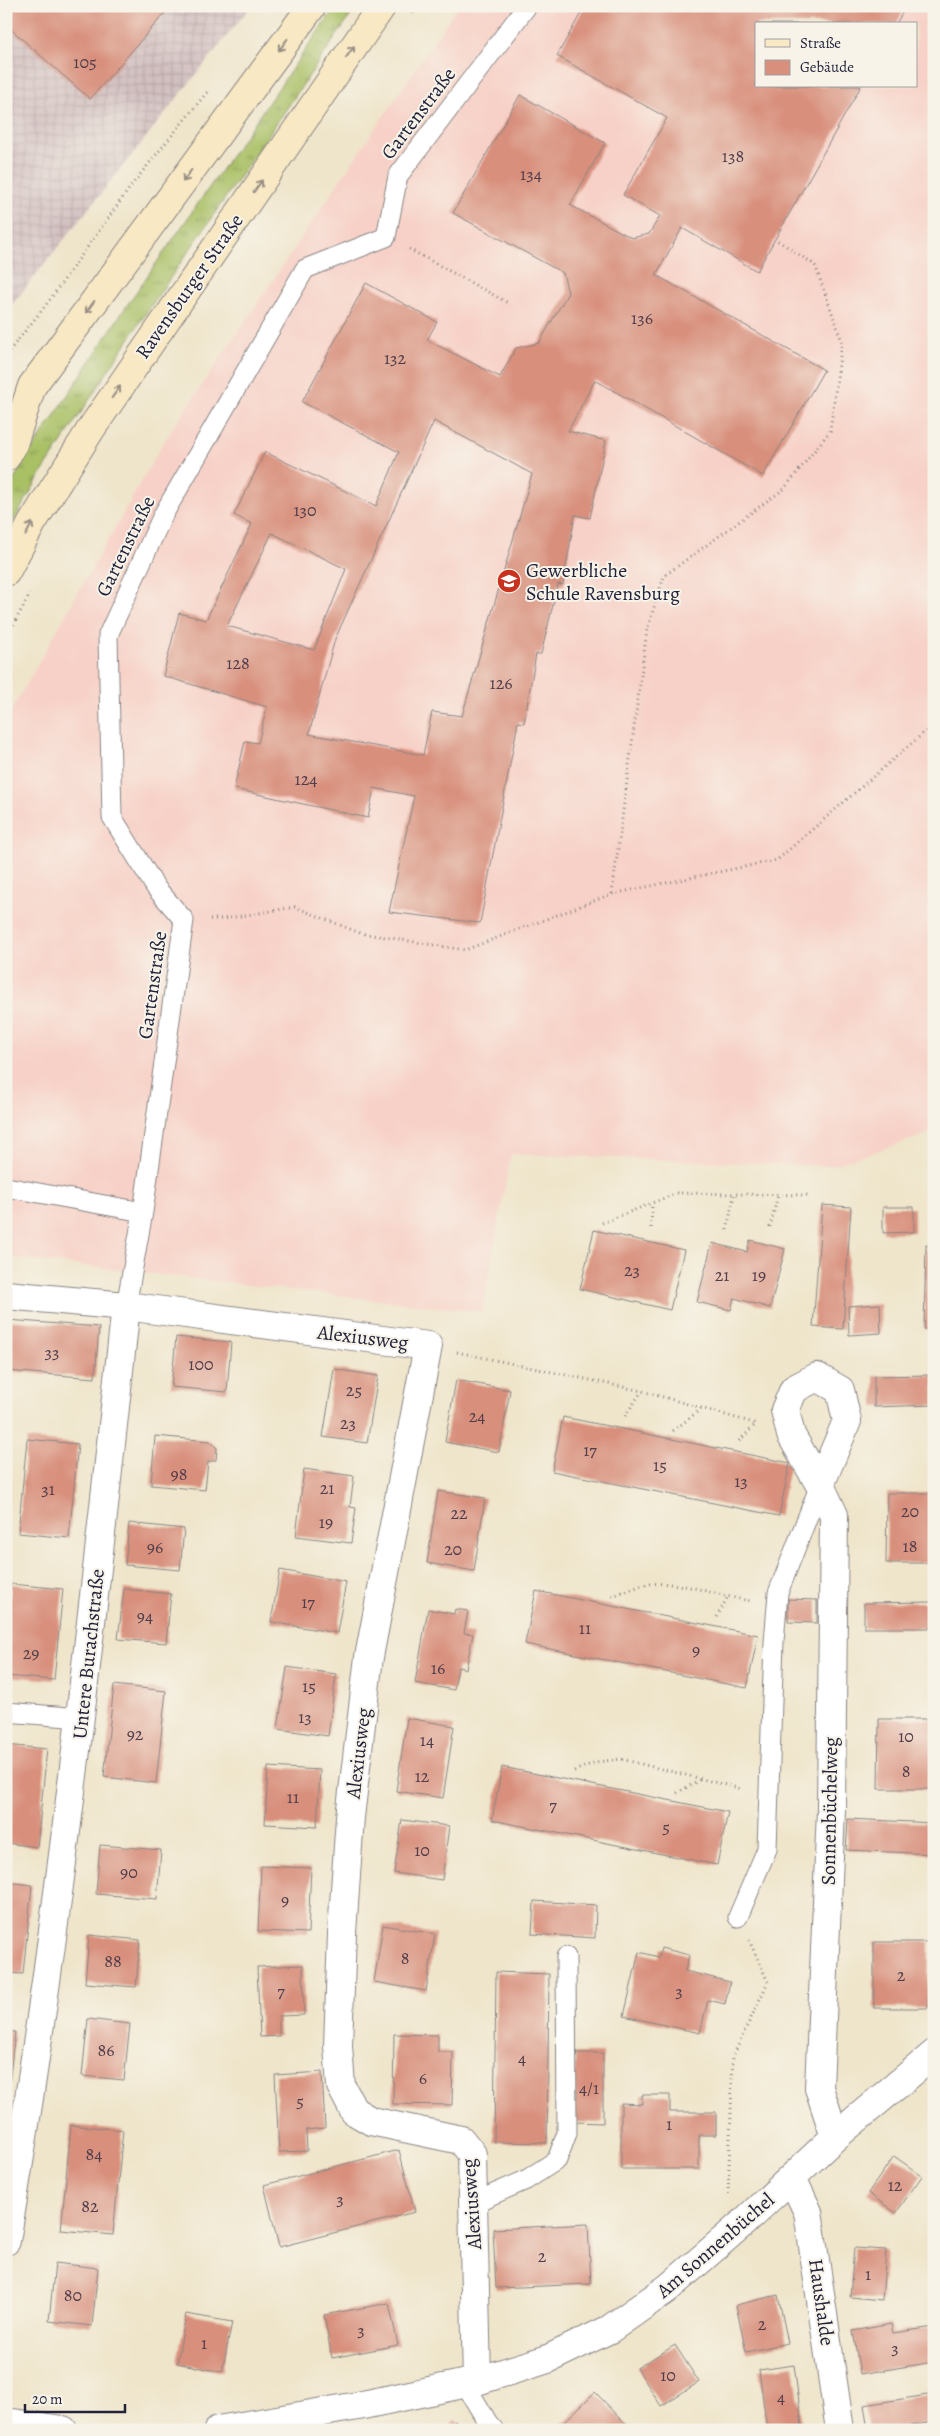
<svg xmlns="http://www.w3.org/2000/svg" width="940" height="2436" viewBox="0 0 940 2436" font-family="Alegreya,serif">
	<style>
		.built { fill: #f7d1c7; fill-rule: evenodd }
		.industrial { fill: url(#industrial-grid) }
		.grass { fill: url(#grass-tufts); stroke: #667150 }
		.building { fill: #d88f7c; fill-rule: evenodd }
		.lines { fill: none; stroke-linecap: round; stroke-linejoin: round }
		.service-casing { stroke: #888483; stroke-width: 21 }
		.minor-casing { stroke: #888483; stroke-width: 30 }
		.secondary-casing { stroke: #888483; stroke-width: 30 }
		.path { stroke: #888483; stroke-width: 3; stroke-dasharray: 1 4; stroke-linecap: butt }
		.service { stroke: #fff; stroke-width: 19 }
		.minor { stroke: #fff; stroke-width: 28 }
		.secondary { stroke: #f8e8c3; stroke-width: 28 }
		.oneway { stroke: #988f86 }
		.labels { text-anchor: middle; stroke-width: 4; stroke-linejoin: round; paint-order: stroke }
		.number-label { font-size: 18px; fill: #503d4b }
		.street-label { font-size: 20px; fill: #22223b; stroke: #f7f3e8 }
		.poi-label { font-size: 20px; fill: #22223b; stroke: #f7f3e8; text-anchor: start }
	</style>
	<defs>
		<pattern id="industrial-grid" width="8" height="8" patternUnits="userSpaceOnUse" patternTransform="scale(1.25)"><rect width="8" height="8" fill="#d2bfc0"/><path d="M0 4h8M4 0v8" fill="none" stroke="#b4a4a6"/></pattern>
		<pattern id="grass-tufts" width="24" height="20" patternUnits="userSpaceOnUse" patternTransform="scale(1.25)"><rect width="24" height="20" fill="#a9c065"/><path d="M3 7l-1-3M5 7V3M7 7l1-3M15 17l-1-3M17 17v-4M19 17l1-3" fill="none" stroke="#899c54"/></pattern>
	</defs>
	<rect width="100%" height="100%" fill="#f7f3e8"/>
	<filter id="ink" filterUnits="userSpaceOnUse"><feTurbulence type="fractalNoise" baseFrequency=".02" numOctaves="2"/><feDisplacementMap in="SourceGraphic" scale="10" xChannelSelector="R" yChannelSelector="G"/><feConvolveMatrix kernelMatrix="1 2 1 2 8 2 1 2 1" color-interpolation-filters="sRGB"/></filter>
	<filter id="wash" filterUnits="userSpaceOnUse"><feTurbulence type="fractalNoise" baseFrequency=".0096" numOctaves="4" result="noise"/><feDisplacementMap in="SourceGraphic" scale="20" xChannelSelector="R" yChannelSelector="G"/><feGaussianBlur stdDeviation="1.12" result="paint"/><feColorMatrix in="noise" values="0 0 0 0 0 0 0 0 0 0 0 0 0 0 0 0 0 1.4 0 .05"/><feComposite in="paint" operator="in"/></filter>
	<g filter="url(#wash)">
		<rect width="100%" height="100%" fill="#efe5cb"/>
		<path class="built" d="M458,6h476v1126l-103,34 -320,-12 -29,158 -476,-55v-537l157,-277zM756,24h160v62h-160z"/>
		<path class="industrial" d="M6,6h245l-245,306z"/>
		<path class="grass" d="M336,6h21l-217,316 -101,155 -33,57v-40l16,-29 103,-157z"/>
		<g id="blocks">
			<path class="building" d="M6,6h165l-81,93 -84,-74z
				M585,6h321l-10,18h-140v62h105l-104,185 -75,-43 -26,47 168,95 -61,106 -168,-96 -27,51 38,10 -16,77 -15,-3 -12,70 -5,-1 -17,70h-5l-12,69 -6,-1 -38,201 -91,-11 25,-116 -40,-8 -6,30 -134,-29 11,-48 13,2 9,-36 -104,-31 16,-63 27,7 46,-96 -18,-9 31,-63 111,54 23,-54 -97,-50 64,-119 71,39 -10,18 73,37 16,-29 23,-5 29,-50 -5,-20 -110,-60 67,-118 85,48 -35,62 62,33 17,-4 11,-18 -37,-21 44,-77 -110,-62zM434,421l98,53 -70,242 -30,-4 -9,43 -114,-21 26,-95zM272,533l74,36 -32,81 -87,-24z
				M822,1205l29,2 -8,122 -30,-2z
				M883,1207h31v25l-31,1z
				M594,1230l90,20 -14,60 -90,-21z
				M750,1240l35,9 -15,59 -36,-10 -3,12 -34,-8 15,-59 35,9z
				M926,1245l8,1v83h-10z
				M880,1304l1,29 -32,2 -1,-29z
				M7,1320l92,7 -4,51 -89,-7z
				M176,1337l55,5 -4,50 -56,-5z
				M334,1369l44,7 -11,67 -44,-6z
				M934,1375v30l-60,2v-31z
				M456,1380l54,10 -11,62 -54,-10z
				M563,1417l227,46 -11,53 -227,-45z
				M155,1436l55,5 7,7 -1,12 -8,2 -3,28 -54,-5z
				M27,1439l51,5 -9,94 -51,-5z
				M304,1469l50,7 -4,31 6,1 -5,35 -55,-7z
				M438,1491l47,7 -11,73 -47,-8z
				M887,1493h47v70h-48z
				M129,1523l55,6 -4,41 -55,-5z
				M280,1570l66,12 -9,51 -66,-11z
				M11,1584l52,5 -9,91 -48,-4v-47z
				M124,1589l47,5 -5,49 -48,-4z
				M536,1591l222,44 -11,53 -222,-44z
				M788,1599l29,1v23l-29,-1z
				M934,1602v26h-70v-25z
				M428,1609l26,5 1,-5 13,2 -4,22 9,1 -7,35 -8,-2 -4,23 -39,-7z
				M287,1667l49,7 -8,62 -50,-7z
				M114,1685l52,6 -10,92 -52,-6z
				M407,1718l47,8 -11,72 -47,-7z
				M879,1719h55v70h-56z
				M6,1745l41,4 -10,98 -31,-4z
				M268,1767l52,3 -3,57 -52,-3z
				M502,1767l226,45 -11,53 -225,-45z
				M848,1819l86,4v31l-88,-4z
				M402,1820l47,6 -7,54 -48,-7z
				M100,1845l61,5 -4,49 -61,-5z
				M261,1866l50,2 -3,65 -50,-2z
				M6,1882l26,3 -9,89 -17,-1z
				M534,1901l62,4 -1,33 -63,-4z
				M383,1925l52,9 -9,57 -52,-9z
				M89,1935l51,5 -4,47 -51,-4z
				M874,1942h55l-1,66h-54z
				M661,1948l28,7 -4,16 45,11 -5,22 -17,-4 -8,33 -76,-17 15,-64 20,5z
				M303,1965l1,50 -25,1v20l-19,1 -3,-70z
				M496,1972l53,2 -2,169 -53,-1z
				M88,2019l42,5 -6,56 -42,-4z
				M6,2031l9,1 -6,53h-3z
				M394,2034l44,1v17h15l-1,53 -59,-1z
				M575,2053h28v70l-29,-1z
				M322,2072l3,56 -19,2 1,21 -28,1 -4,-77z
				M642,2095h28v17h46v23h-17v34h-78v-66l21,1z
				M71,2125l52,5 -10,105 -52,-5z
				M399,2150l16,62 -136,35 -15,-62z
				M894,2156l28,20 -26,37 -28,-20z
				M588,2224l3,60 -95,4 -3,-59z
				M854,2248l32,2 -4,50 -32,-3z
				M55,2263l43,5 -6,58 -43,-5z
				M778,2295l10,48 -42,9 -10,-47z
				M389,2303l9,42 -66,13 -8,-43z
				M186,2314l46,8 -10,50 -45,-9z
				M891,2324l2,9 41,-6v35l-74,12 -7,-43z
				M675,2345l24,37 -38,24 -24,-38z
				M794,2365l8,60 -35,5 -8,-60z
				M595,2392l35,36 -2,2h-72z
				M934,2394v28l-24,4v4h-42l-4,-25z
				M455,2420l10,10h-19z"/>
		</g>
	</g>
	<g filter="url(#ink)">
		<use href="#blocks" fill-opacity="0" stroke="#888483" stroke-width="1"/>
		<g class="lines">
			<g class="service-casing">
				<path id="service" d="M6,1187l137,25 -17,94
					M143,1212l41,-292 -28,-32 -44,-71 -4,-182 55,-120 142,-246 81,-32 12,-61 129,-170
					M6,1712l75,6
					M738,1917l29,-68 7,-207 4,-49 42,-108
					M473,2203l53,-23 31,-20 10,-27 -1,-176
					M465,2384l23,39 6,7"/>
			</g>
			<g class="minor-casing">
				<path id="minor" d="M6,1295l120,11 302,40 -59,311 -19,160 -8,116 -4,113 3,40 13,25 17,10 90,19 11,14 5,227
					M820,1485l-29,-50 -6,-25 9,-21 23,-12 23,13 7,31 -27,64 14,30 -3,295 -12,278 16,49
					M792,2178l16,34 32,218
					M6,2241c53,-310 86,-623 120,-935
					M6,2422l57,8
					M218,2430l140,-24 119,-25 71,-22 62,-30 58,-41 76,-66 91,-85 99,-83"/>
			</g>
			<g class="secondary-casing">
				<path id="secondary" d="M6,457l7,-13 19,-58 280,-380
					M6,572l26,-49 59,-94 291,-423"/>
			</g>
			<path class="path" d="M412,13l9,-7
				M409,249l101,55
				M6,355l40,-50 88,-123 74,-91
				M6,638l24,-44
				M612,894l35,-264 17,-54 120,-87 46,-58 12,-90 -27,-76 -40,-26
				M210,919h13l72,-12 65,26 105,17 147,-56 165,-34 157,-136
				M602,1223l75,-30 131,2
				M770,1227l8,-32
				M651,1228l1,-24
				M727,1230l7,-35
				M457,1352l185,39 115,33
				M625,1416l17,-25
				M673,1431l28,-22
				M739,1441l17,-17
				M612,1596c12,-4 25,-10 37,-12 32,-4 71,13 103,17
				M717,1617l10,-19
				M574,1771l22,-9 25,-3 121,30
				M677,1793l24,-14
				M728,2194l5,-138 35,-74 -19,-42"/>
			<use href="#service" class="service"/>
			<use href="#minor" class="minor"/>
			<use href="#secondary" class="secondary"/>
		</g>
		<defs><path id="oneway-shaft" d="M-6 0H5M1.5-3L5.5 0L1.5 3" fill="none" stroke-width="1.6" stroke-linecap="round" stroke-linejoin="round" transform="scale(1.25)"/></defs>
		<g class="oneway">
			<use href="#oneway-shaft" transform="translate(283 45) rotate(126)"/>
			<use href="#oneway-shaft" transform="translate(350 52) rotate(-55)"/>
			<use href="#oneway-shaft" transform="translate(187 176) rotate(126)"/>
			<use href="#oneway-shaft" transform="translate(258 186) rotate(-55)"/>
			<use href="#oneway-shaft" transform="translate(90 307) rotate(126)"/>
			<use href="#oneway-shaft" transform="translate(116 392) rotate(-55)"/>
			<use href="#oneway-shaft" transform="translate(29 529) rotate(-62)"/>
		</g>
	</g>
	<defs>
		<g id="school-disc" transform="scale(1.25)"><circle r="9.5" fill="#c8321e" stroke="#f7f3e8"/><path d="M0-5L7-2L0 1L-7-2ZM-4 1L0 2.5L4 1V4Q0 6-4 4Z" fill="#fff"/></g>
	</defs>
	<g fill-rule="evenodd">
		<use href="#school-disc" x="509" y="581"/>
	</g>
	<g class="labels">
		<g class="number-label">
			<text x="85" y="68">105</text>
			<text x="733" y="162">138</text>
			<text x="531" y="180">134</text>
			<text x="642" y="324">136</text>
			<text x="395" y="364">132</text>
			<text x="305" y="516">130</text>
			<text x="238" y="669">128</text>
			<text x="501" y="689">126</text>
			<text x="306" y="785">124</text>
			<text x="632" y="1276">23</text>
			<text x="722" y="1281">21</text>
			<text x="759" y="1281">19</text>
			<text x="52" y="1358">33</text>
			<text x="201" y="1370">100</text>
			<text x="354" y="1396">25</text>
			<text x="477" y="1422">24</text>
			<text x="348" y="1429">23</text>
			<text x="590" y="1456">17</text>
			<text x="660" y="1471">15</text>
			<text x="179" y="1480">98</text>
			<text x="741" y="1487">13</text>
			<text x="327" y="1494">21</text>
			<text x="48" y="1495">31</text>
			<text x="910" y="1517">20</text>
			<text x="459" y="1519">22</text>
			<text x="326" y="1528">19</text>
			<text x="910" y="1552">18</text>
			<text x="155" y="1553">96</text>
			<text x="453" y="1555">20</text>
			<text x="308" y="1608">17</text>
			<text x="145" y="1622">94</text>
			<text x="585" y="1634">11</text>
			<text x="696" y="1656">9</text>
			<text x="31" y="1659">29</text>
			<text x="438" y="1674">16</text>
			<text x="309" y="1692">15</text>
			<text x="305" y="1723">13</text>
			<text x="135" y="1740">92</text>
			<text x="906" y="1742">10</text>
			<text x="427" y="1746">14</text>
			<text x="906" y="1777">8</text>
			<text x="422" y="1782">12</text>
			<text x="293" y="1803">11</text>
			<text x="553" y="1811">7</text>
			<text x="666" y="1833">5</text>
			<text x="422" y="1856">10</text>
			<text x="129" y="1878">90</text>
			<text x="285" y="1906">9</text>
			<text x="405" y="1964">8</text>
			<text x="113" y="1967">88</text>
			<text x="901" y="1981">2</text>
			<text x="281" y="1997">7</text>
			<text x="679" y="1997">3</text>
			<text x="106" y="2056">86</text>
			<text x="522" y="2064">4</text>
			<text x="423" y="2084">6</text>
			<text x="589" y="2094">4/1</text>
			<text x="300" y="2107">5</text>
			<text x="669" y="2130">1</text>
			<text x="94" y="2160">84</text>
			<text x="895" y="2191">12</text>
			<text x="340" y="2205">3</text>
			<text x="90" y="2212">82</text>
			<text x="542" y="2262">2</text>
			<text x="868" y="2280">1</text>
			<text x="73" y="2301">80</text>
			<text x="762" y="2330">2</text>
			<text x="361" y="2336">3</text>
			<text x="204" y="2349">1</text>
			<text x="895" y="2354">3</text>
			<text x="668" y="2381">10</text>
			<text x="781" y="2403">4</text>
		</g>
		<g class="street-label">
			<text transform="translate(418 113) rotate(-53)" y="7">Gartenstraße</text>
			<text transform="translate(189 286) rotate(-55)" y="7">Ravensburger Straße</text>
			<text transform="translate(125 546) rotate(-64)" y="7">Gartenstraße</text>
			<text transform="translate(152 985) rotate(-82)" y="7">Gartenstraße</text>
			<text transform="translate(363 1337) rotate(7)" y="7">Alexiusweg</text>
			<text transform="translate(88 1654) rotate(-84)" y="7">Untere Burachstraße</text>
			<text transform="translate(358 1753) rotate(-83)" y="7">Alexiusweg</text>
			<text transform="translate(829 1811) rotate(-89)" y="7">Sonnenbüchelweg</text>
			<text transform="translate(471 2204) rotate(-94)" y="7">Alexiusweg</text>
			<text transform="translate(715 2245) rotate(-41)" y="7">Am Sonnenbüchel</text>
			<text transform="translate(822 2302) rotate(82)" y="7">Haushalde</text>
		</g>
		<g class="poi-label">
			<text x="526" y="577">Gewerbliche<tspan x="526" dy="23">Schule Ravensburg</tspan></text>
		</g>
	</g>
	<rect width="940" height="2436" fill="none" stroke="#f7f3e8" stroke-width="25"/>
	<rect x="755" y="22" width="162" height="65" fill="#f7f3e8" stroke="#a29fa3"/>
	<rect x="765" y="39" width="25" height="8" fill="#f8e8c3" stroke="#a29fa3"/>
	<text x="800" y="48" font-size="15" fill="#22223b">Straße</text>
	<rect x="765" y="60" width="25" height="15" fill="#d88f7c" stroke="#a29fa3"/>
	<text x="800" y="72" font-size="15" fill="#22223b">Gebäude</text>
	<path d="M25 2404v8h100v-8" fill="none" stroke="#22223b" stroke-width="2.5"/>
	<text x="32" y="2404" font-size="15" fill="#22223b" stroke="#f7f3e8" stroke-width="4" paint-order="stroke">20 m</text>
</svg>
